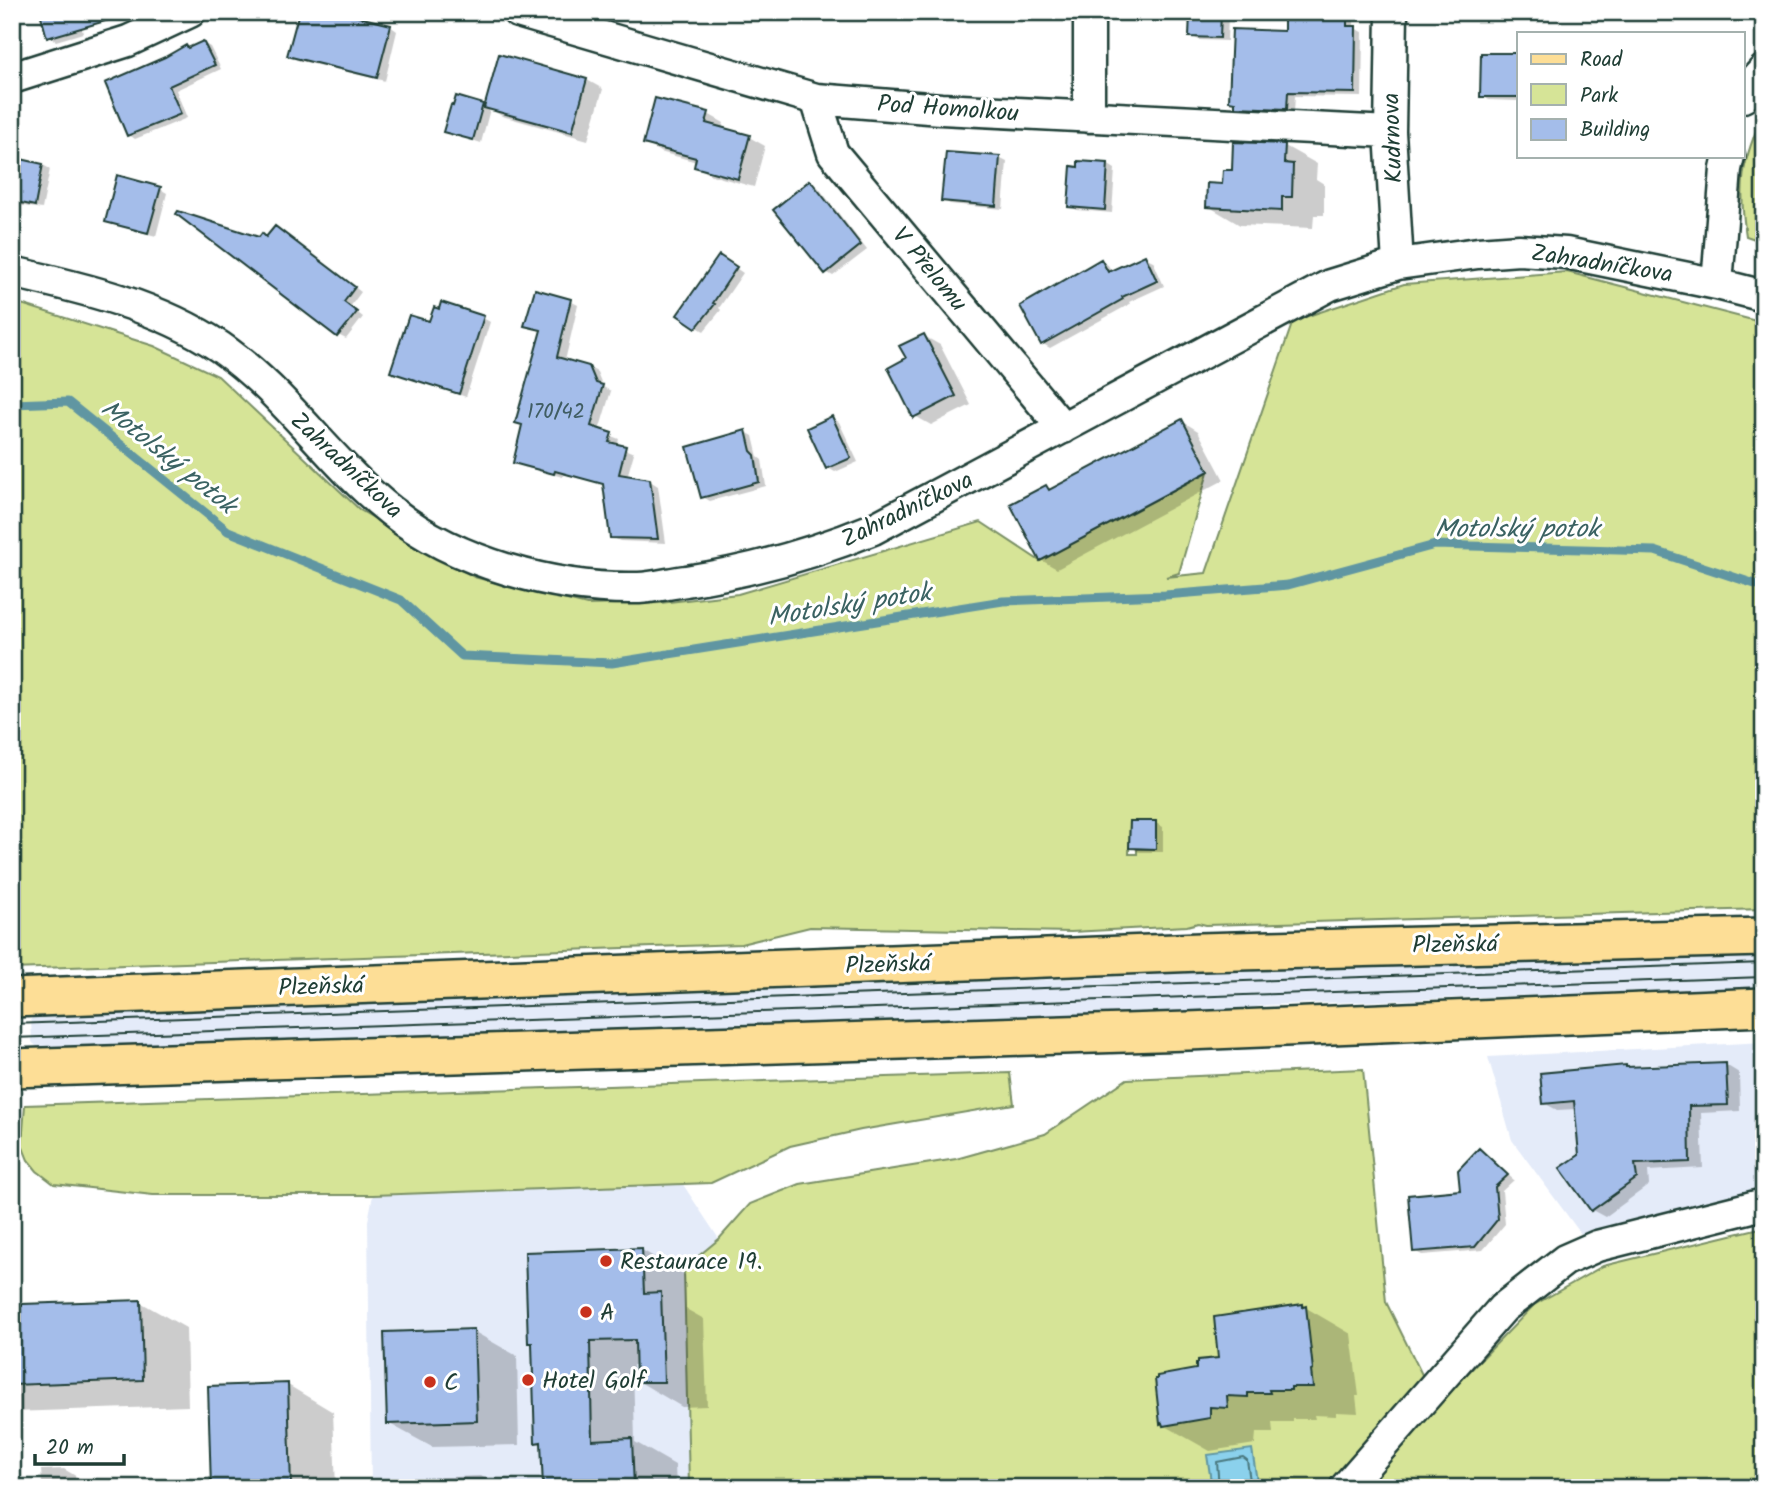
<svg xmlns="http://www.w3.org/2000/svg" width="1776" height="1500" viewBox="0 0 1776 1500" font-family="Kalam,sans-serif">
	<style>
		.built { fill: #e4ebf9 }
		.green { fill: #d6e497; stroke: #7a9066; stroke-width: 2; fill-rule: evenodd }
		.water { fill: #8bd1ec; stroke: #6096a2; stroke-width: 2 }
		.shadow { fill: #0003 }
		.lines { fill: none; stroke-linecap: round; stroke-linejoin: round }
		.shore { stroke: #4a787e; stroke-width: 2 }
		.stream { stroke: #6096a2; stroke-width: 9 }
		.building { fill: #a4bdea; stroke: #1f3d34; stroke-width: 2 }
		.minor-casing { stroke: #1f3d34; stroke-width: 35 }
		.major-casing { stroke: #1f3d34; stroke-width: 42 }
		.minor { stroke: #fff; stroke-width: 30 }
		.major { stroke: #fdde96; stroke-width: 37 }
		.tram { stroke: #1f3d34; stroke-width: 2 }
		.poi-dot { fill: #c8321e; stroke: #fff; stroke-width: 2.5 }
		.labels { text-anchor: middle; stroke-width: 6; stroke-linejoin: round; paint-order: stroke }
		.number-label { font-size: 21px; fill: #405d62 }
		.street-label { font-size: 24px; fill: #1f3d34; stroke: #fff }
		.poi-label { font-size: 24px; fill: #1f3d34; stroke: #fff; text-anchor: start }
		.water-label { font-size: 26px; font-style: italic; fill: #3a6262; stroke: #fff }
	</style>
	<rect width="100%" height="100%" fill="#fff"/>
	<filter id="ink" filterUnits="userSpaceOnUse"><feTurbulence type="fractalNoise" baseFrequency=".0143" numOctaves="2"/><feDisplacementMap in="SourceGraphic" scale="14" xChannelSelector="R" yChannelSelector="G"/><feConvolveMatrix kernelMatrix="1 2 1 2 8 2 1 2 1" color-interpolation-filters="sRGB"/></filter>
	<g filter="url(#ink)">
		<path class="built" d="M1524,955l95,5 145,-5v32l-498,18 -54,11 -335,12 -103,-2 -737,21 -5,-5 -1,-23 4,-3 1112,-40 44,-10z
			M1764,1042v149l-113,24 -70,19 -69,-94 -24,-83z
			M682,1183l37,56 -35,30 5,217 29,2h-347l-3,-267 5,-26z"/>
		<path class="green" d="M1764,113v129l-18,-6c-8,-51 -4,-76 18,-123z
			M1567,272l197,51v586l-558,16 -8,-2 -11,3 -116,6 -261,-5 -69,17 -729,25v-668l142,45 64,30 142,134 114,67 113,28 73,-2 78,-9 243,-72 59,39 168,-89 -29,101 -13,4 40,-4 87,-252 111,-37zM1130,821h26v28h-19v5h-8z
			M1363,1069l23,233 51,103 97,-100 69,-39 161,-39v261l-1075,-1 -5,-219 35,-29 31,-35 50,-20 156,-25 89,-25 82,-55z
			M1010,1073l4,31 -153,26 -71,16 -79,37 -338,12h-220l-99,-11 -17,-13 -9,-11 -6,-15 3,-40z"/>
		<path class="water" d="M1252,1449l6,39h-46l-5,-33z"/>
		<path class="shadow" d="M77,12l6,21 -27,8 -7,-4z
			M1192,12h32l4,2 -1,27 -28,-1 -8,-4z
			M1286,12h61l7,4v12l9,4 -1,65 -67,-1 -1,16 -50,-2 -14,-10 55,-67z
			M390,26l7,5 -12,50 -88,-21 -8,-4z
			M203,43l7,4 11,22 -45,21 11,28 -52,21 -7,-5 62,-85z
			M1519,55v46l-30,-1 -7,-4z
			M501,56l86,24 16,9 -15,51 -86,-24 -12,-7 -9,34 -36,-12 12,-33 29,10z
			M708,114l16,9 -2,6 27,8 16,9 -11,41 -43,-12 -15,-9 1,-4 -37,-10 -15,-9z
			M1285,146l32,18 -1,15 8,5v31h-10l-1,13 -73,-3 -32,-19 26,-34z
			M999,158l8,4 -4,47 -53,-5 -7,-4z
			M12,159l31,6 7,4 -8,40 -30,-5z
			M1107,164l8,5 -3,44 -35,-3 -7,-4z
			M810,182l8,5 49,63 -34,26 -7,-4z
			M160,189l7,4 -11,43 -42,-11 -7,-4z
			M283,232l78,60 -11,15 13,10 -17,22 -8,-4 -79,-96z
			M1145,257l8,4 11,25 -35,16 1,2 -80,44 -7,-4 58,-83 7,4 4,7z
			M727,262l16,11 -24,35 2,2 -17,21 -7,-4z
			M570,301l8,4 -13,56 23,6 9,5 6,15 8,4 -12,40 20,8 -2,7 17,7 -7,24 23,4 8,5 8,57 -46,-2 -9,-4 -6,-52 -42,-11v3l-39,-10 -9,-5 28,-130 -17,-7z
			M483,318l7,4 -24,75 -74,-26 38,-48z
			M924,336l16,9 31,60 -40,20 -16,-9 -7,-57z
			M832,418l7,4 19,40 -23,10 -7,-4z
			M1182,421l16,10 26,49 -167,89 -16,-9 5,-73 7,4z
			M746,432l7,4 5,21 4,3 4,26 -56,15 -7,-4z
			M1156,823l7,4v25h-24l-8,-5z
			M1726,1065l13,8 1,38 -39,2 2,55 -55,3 1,14 -44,32 -13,-7 -11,-55 -5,-46 -19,1 -13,-7z
			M1479,1150l35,30 -12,11 3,33 -22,26 -61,5 -8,-4 48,-59z
			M642,1250l43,25 1,34 18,10 3,87 -25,1 -44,-26v-16h-5l2,77 40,23 1,23h-131l-2,-42 -7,-4 -2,-97 -4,-3z
			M140,1302l46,26 2,78 -176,6v-106z
			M1303,1306l48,28 8,62h-3l2,17 -22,-1v4l-22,-1 1,4h-22v3h-21l1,11h-17l-1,11 -45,7 -46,-26 34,-55 22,-10z
			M473,1331l44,25 2,89 -87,2 -44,-24z
			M288,1385l45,27 3,76h-123z
			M64,1469l20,12h7l12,7h-91v-4l30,-1 -1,-13z
			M481,1476l20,12h-118v-8z"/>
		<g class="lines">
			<path class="shore" d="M1219,1488l-2,-26 26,-5 4,3 4,28"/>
			<path class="stream" d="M12,404l56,-2 160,129 173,69 61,56 150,7 391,-62 162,-6 123,-10 147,-40 220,6 109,36"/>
		</g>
		<path class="building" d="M40,12h71l1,7 -65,19z
			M299,12h40l52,13 -14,53 -90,-22z
			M1190,12h31l-1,26 -31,-1z
			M1284,12h63v14h9l-1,67 -67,-1 -1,17 -52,-2v-5l-6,-1 3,-72 52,2z
			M203,41l12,24 -46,21 12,28 -54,22 -22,-53 60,-26 21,-12 2,3z
			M1481,53h38v44h-39z
			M499,54l88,25 -15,53 -88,-24z
			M456,96l27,8 -10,36 -30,-8 8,-27 2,1z
			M655,98l54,14 -3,11 44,12 -12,44 -44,-12 2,-9 -53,-14z
			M1233,142l52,2 -1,19 9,1 -1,33h-10v14l-76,-4 1,-24 15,1 1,-14h9z
			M946,152l54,4 -4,50 -55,-5z
			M12,157l31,7 -8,42 -23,-5z
			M1078,161l30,2 -3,47 -37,-3 3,-41 7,1z
			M117,175l44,12 -13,46 -43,-11z
			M810,180l51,65 -36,29 -52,-64z
			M178,211l81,26 3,-4 4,4 9,-11 80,61 -11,15 13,10 -20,25 -161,-123z
			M719,255l18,12 -24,36 2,1 -19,24 -19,-13z
			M1145,255l12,26 -35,16 1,2 -82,46 -21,-39 81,-47 7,13z
			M535,289l36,10 -14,58 32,9 7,17 7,2 -12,41 21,7 -3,9 17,4 -7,28 31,5 8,60 -48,-1 -7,-54 -48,-13 -1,3 -41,-11 9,-38 -7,-2 26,-93 -17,-4z
			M441,302l43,14 -25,78 -69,-22 19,-57 20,6 5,-14 5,2z
			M924,334l32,62 -43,22 -25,-50 18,-10 -7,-12z
			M832,416l19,42 -25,11 -19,-41z
			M1182,419l27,52 -169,90 -30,-57 36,-19 3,5z
			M746,430l5,21 4,4 4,27 -58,16 -14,-51z
			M1130,821h26v28l-27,-1z
			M1726,1063l2,42 -39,1 1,56 -55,2 2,14 -46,33 -31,-43 19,-13 -5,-54 -31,3 -3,-31 86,-8v2z
			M1479,1148l29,27 -13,12 3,32 -23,28 -62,5 -5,-57 52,-5 -2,-20z
			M642,1248l2,45 17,-1 3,90h-28l-1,-42 -45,1 2,99 40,-2 2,50h-91l-2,-46 -6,1 -3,-100h-4l-3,-91z
			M141,1300l2,80 -131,5v-79h10v-2z
			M1303,1304v3l3,-1 7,64 -2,1 2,16h-22v3h-22l1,3h-22v4l-21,-1 1,12 -18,-1v11l-47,8 -1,-3 -2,1 -5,-45h2v-3l39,-7v-6h2v-3l20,-2 -4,-41z
			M474,1329l3,92 -90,3 -3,-92z
			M288,1383l3,105h-80l-3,-102z"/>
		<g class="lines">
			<g class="minor-casing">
				<path id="minor" d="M518,12l298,87 125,10 449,23
					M1089,12v105
					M1392,12l-2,120 8,132
					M12,78l116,-37 62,-29
					M1743,97l1,-5 20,-22
					M816,99l17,54 230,275
					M12,272c71,16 147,34 208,75 65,45 109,115 171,164 65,52 165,79 248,77 15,-1 31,-5 47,-7 65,-10 126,-27 187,-52l457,-244 68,-21 80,-11 41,-3 47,3 151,31 47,12
					M1717,284l9,-115 3,-13
					M1345,1488l158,-180 62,-48 32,-14 167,-42"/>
			</g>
			<g class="major-casing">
				<path id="major" d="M12,998l1188,-46 564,-15
					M12,1068l1176,-37 576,-24"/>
			</g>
			<use href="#minor" class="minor"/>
			<use href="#major" class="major"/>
			<path class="tram" d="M12,1024l1752,-61
				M12,1038l1752,-61"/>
		</g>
	</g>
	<g class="poi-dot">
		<circle cx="606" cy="1261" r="7"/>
		<circle cx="586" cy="1312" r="7"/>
		<circle cx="528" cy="1380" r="7"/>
		<circle cx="430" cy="1382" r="7"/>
	</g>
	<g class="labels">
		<g class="number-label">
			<text x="556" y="418">170/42</text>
		</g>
		<g class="street-label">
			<text transform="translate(948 108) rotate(4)" y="8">Pod Homolkou</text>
			<text transform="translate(1392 138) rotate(-92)" y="8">Kudrnova</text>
			<text transform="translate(1602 263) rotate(9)" y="8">Zahradníčkova</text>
			<text transform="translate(930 269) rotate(50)" y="8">V Přelomu</text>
			<text transform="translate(347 465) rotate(43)" y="8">Zahradníčkova</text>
			<text transform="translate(907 509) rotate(-26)" y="8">Zahradníčkova</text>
			<text transform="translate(1455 944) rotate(-1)" y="8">Plzeňská</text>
			<text transform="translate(888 964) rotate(-2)" y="8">Plzeňská</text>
			<text transform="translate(321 986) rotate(-2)" y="8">Plzeňská</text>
		</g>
		<g class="poi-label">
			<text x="620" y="1269">Restaurace 19.</text>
			<text x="600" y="1320">A</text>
			<text x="542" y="1388">Hotel Golf</text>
			<text x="444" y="1390">C</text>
		</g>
		<g class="water-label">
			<text transform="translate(169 456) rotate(39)" y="9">Motolský potok</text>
			<text x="1517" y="537">Motolský potok</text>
			<text transform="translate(849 604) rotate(-9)" y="9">Motolský potok</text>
		</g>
	</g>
	<rect width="1776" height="1500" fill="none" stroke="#fff" stroke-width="42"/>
	<rect x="21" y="21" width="1734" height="1458" fill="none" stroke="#1f3d34" stroke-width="2.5" filter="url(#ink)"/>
	<rect x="1517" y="32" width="228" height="126" fill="#ffffff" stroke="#a5b1ae" stroke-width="2"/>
	<rect x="1531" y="54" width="35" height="10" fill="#fdde96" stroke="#a5b1ae" stroke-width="2"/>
	<text x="1580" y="66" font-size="21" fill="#1f3d34">Road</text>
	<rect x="1531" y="84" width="35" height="21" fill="#d6e497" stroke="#a5b1ae" stroke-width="2"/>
	<text x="1580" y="102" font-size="21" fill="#1f3d34">Park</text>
	<rect x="1531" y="119" width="35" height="21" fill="#a4bdea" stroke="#a5b1ae" stroke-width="2"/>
	<text x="1580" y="136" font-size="21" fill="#1f3d34">Building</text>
	<path d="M35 1454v10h89v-10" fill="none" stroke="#1f3d34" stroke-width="3.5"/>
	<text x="46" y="1454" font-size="21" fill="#1f3d34" stroke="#ffffff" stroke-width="5" paint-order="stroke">20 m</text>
</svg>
